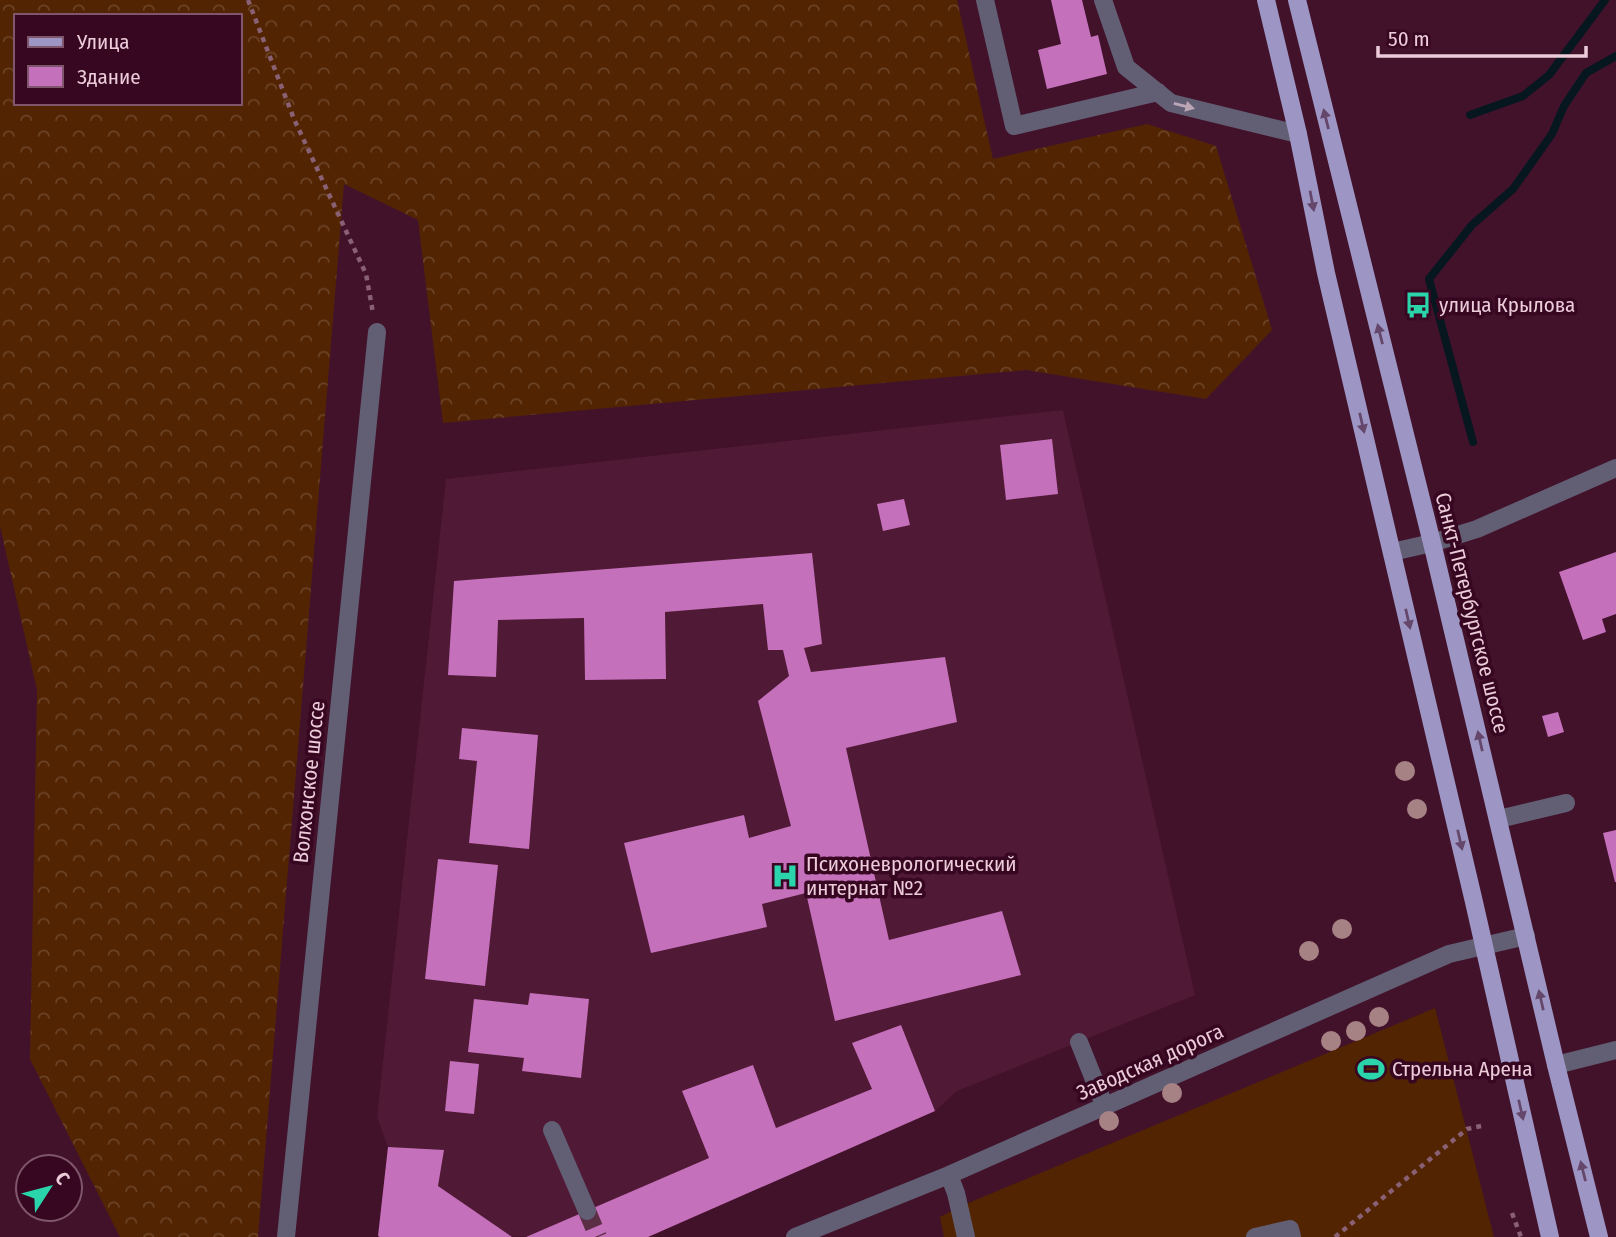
<svg xmlns="http://www.w3.org/2000/svg" width="1616" height="1237" viewBox="0 0 1616 1237" font-family="'Fira Sans Condensed',sans-serif">
	<style>
		.built { fill: #501935 }
		.grass { fill: #522402 }
		.forest { fill: url(#forest-crowns); fill-rule: evenodd }
		.lines { fill: none; stroke-linecap: round; stroke-linejoin: round }
		.stream { stroke: #06171f; stroke-width: 8 }
		.building { fill: #c570bb }
		.minor-tunnel { stroke: #5c2e45; stroke-width: 18; stroke-dasharray: 18 9; stroke-linecap: butt }
		.path { stroke: #896074; stroke-width: 4.5; stroke-dasharray: 5 5; stroke-linecap: butt }
		.minor { stroke: #625f75; stroke-width: 18 }
		.major { stroke: #9d96c4; stroke-width: 18 }
		.tree { fill: #a68285 }
		.oneway { fill: #bca6b6 }
		.oneway2 { fill: #65476b }
		.labels { text-anchor: middle; stroke-width: 7; stroke-linejoin: round; paint-order: stroke }
		.poi-label { font-size: 21px; fill: #ecccd9; stroke: #370722; text-anchor: start }
		.street-label { font-size: 21px; fill: #ecccd9; stroke: #370722 }
	</style>
	<defs>
		<pattern id="forest-crowns" width="20" height="18" patternUnits="userSpaceOnUse" patternTransform="scale(1.75)"><rect width="20" height="18" fill="#522402"/><path d="M2 6a3 3 0 1 1 6 0M12 15a3 3 0 1 1 6 0" fill="none" stroke="#6b4326"/></pattern>
	</defs>
	<rect width="100%" height="100%" fill="#42122b"/>
	<path class="built" d="M1063,410l132,585 -238,96 -22,20 -287,126 -270,-1 10,-89 -11,-30 69,-638z"/>
	<path class="grass" d="M1435,1008l59,229h-550l-4,-20 19,-10z"/>
	<path class="forest" d="M0,0h957l36,159 154,-35 69,22 56,184 -66,69 -180,-29 -583,53 -25,-203 -74,-36 -86,1053h-138l-90,-178 7,-369 -37,-164zM16,16h224v87h-224z"/>
	<g class="lines">
		<path class="stream" d="M1470,115l53,-19 26,-21 56,-75
			M1473,442l-44,-163 43,-54 41,-36 39,-55 12,-28 22,-33 30,-17"/>
	</g>
	<path class="building" d="M1051,0h31l9,37 7,-2 9,39 -60,15 -9,-39 23,-6z
		M1052,439l6,55 -52,6 -6,-55z
		M904,499l6,26 -27,6 -6,-27z
		M1616,552v62l-14,5 4,13 -23,8 -24,-68z
		M812,553l10,91 -18,4 7,24 134,-15 12,65 -111,26 43,192 113,-29 19,64 -186,46 -29,-128 -44,11 5,23 -116,26 -27,-110 120,-28 5,23 42,-12 -33,-125 31,-25 -6,-26h-15l-5,-46 -98,8 1,67 -81,1 -1,-62 -86,2 -2,57 -48,-2 6,-94z
		M1558,712l6,20 -16,5 -6,-21z
		M462,728l76,7 -9,114 -60,-6 8,-82 -18,-2z
		M1616,830v52h-1l-12,-49z
		M438,859l60,6 -13,121 -60,-7z
		M530,993l59,6 -8,79 -59,-7 2,-13 -56,-6 6,-53 54,6z
		M901,1025l34,86 -287,126h-122l183,-79 -27,-67 71,-26 23,63 96,-39 -20,-46z
		M450,1061l29,3 -5,50 -29,-3z
		M388,1147l56,3 -6,36 74,51h-132l-2,-1z"/>
	<g class="lines">
		<path class="minor-tunnel" d="M587,1211l11,26"/>
		<path class="path" d="M248,0l46,119 72,155 7,39
			M1512,1213l9,24
			M1335,1237l132,-108 19,-4"/>
		<path class="minor" d="M985,0l29,126 144,-34
			M1103,0l23,67 45,36 127,31
			M1392,552l40,-9 45,-14 139,-61
			M1499,819l67,-16
			M1079,1042l26,65
			M1556,1065l60,-15
			M552,1130l35,81
			M949,1175l7,18 10,44
			M286,1237l91,-905
			M795,1237l154,-62 500,-221 77,-18
			M1255,1237l35,-8 2,8"/>
		<path class="major" d="M1266,0l32,134 28,139 148,629 76,335
			M1297,0l137,551 122,514 43,172"/>
	</g>
	<g class="tree">
		<circle cx="1405" cy="771" r="10"/>
		<circle cx="1417" cy="809" r="10"/>
		<circle cx="1342" cy="929" r="10"/>
		<circle cx="1309" cy="951" r="10"/>
		<circle cx="1379" cy="1017" r="10"/>
		<circle cx="1356" cy="1031" r="10"/>
		<circle cx="1331" cy="1041" r="10"/>
		<circle cx="1172" cy="1093" r="10"/>
		<circle cx="1109" cy="1121" r="10"/>
	</g>
	<defs><path id="oneway-solid" d="M-6-.8H1V-3.2L6.5 0L1 3.2V.8H-6Z" transform="scale(1.75)"/></defs>
	<use class="oneway" href="#oneway-solid" transform="translate(1184 106) rotate(14)"/>
	<g class="oneway2">
		<use href="#oneway-solid" transform="translate(1326 119) rotate(-104)"/>
		<use href="#oneway-solid" transform="translate(1312 201) rotate(79)"/>
		<use href="#oneway-solid" transform="translate(1380 334) rotate(-104)"/>
		<use href="#oneway-solid" transform="translate(1362 423) rotate(77)"/>
		<use href="#oneway-solid" transform="translate(1408 619) rotate(77)"/>
		<use href="#oneway-solid" transform="translate(1480 741) rotate(-103)"/>
		<use href="#oneway-solid" transform="translate(1460 840) rotate(77)"/>
		<use href="#oneway-solid" transform="translate(1541 1000) rotate(-103)"/>
		<use href="#oneway-solid" transform="translate(1521 1110) rotate(77)"/>
		<use href="#oneway-solid" transform="translate(1583 1171) rotate(-104)"/>
	</g>
	<defs>
		<g id="bus-bare" transform="scale(2.1)"><path d="M-5-6H5V4H4V6H2V4H-2V6H-4V4H-5ZM-3.5-4V0h7V-4ZM-3.5 1.2v1.5H-2V1.2ZM2 1.2v1.5H3.5V1.2Z" fill="#2bd5ac" stroke="#370722" stroke-width="2.5" paint-order="stroke"/></g>
		<g id="hospital-bare" transform="scale(2.1)"><path d="M-5-5h3v3.5h4V-5h3V5h-3V1.5h-4V5h-3Z" fill="#2bd5ac" stroke="#370722" stroke-width="2.5" paint-order="stroke"/></g>
		<g id="stadium-bare" transform="scale(2.1)"><path d="M0-5a6.5 5 0 1 0 0 10a6.5 5 0 1 0 0-10ZM-3.5-1.8h7v3.6h-7Z" fill="#2bd5ac" stroke="#370722" stroke-width="2.5" paint-order="stroke"/></g>
	</defs>
	<g fill-rule="evenodd">
		<use href="#bus-bare" x="1418" y="305"/>
		<use href="#hospital-bare" x="785" y="876"/>
		<use href="#stadium-bare" x="1371" y="1069"/>
	</g>
	<g class="labels">
		<g class="poi-label">
			<text x="1439" y="312">улица Крылова</text>
			<text x="806" y="871">Психоневрологический<tspan x="806" dy="24">интернат №2</tspan></text>
			<text x="1392" y="1076">Стрельна Арена</text>
		</g>
		<g class="street-label">
			<text transform="translate(1472 613) rotate(76)" y="7">Санкт-Петербургское шоссе</text>
			<text transform="translate(309 782) rotate(-84)" y="7">Волхонское шоссе</text>
			<text transform="translate(1150 1062) rotate(-24)" y="7">Заводская дорога</text>
		</g>
	</g>
	<rect x="14" y="14" width="228" height="91" fill="#370722" stroke="#7f566b" stroke-width="2"/>
	<rect x="28" y="37" width="35" height="10" fill="#9d96c4" stroke="#7f566b" stroke-width="2"/>
	<text x="77" y="49" font-size="21" fill="#ecccd9">Улица</text>
	<rect x="28" y="66" width="35" height="21" fill="#c570bb" stroke="#7f566b" stroke-width="2"/>
	<text x="77" y="84" font-size="21" fill="#ecccd9">Здание</text>
	<g transform="translate(49 1188) rotate(54)"><circle r="33" fill="#370722" stroke="#7f566b" stroke-width="2"/>
	<path d="M0-5L12 26L0 18L-12 26Z" fill="#2bd5ac"/>
	<text y="-10" font-size="19" font-weight="bold" text-anchor="middle" fill="#ecccd9">С</text>
	</g>
	<path d="M1378 46v10h208v-10" fill="none" stroke="#ecccd9" stroke-width="3.5"/>
	<text x="1388" y="46" font-size="21" fill="#ecccd9" stroke="#370722" stroke-width="5" paint-order="stroke">50 m</text>
</svg>
